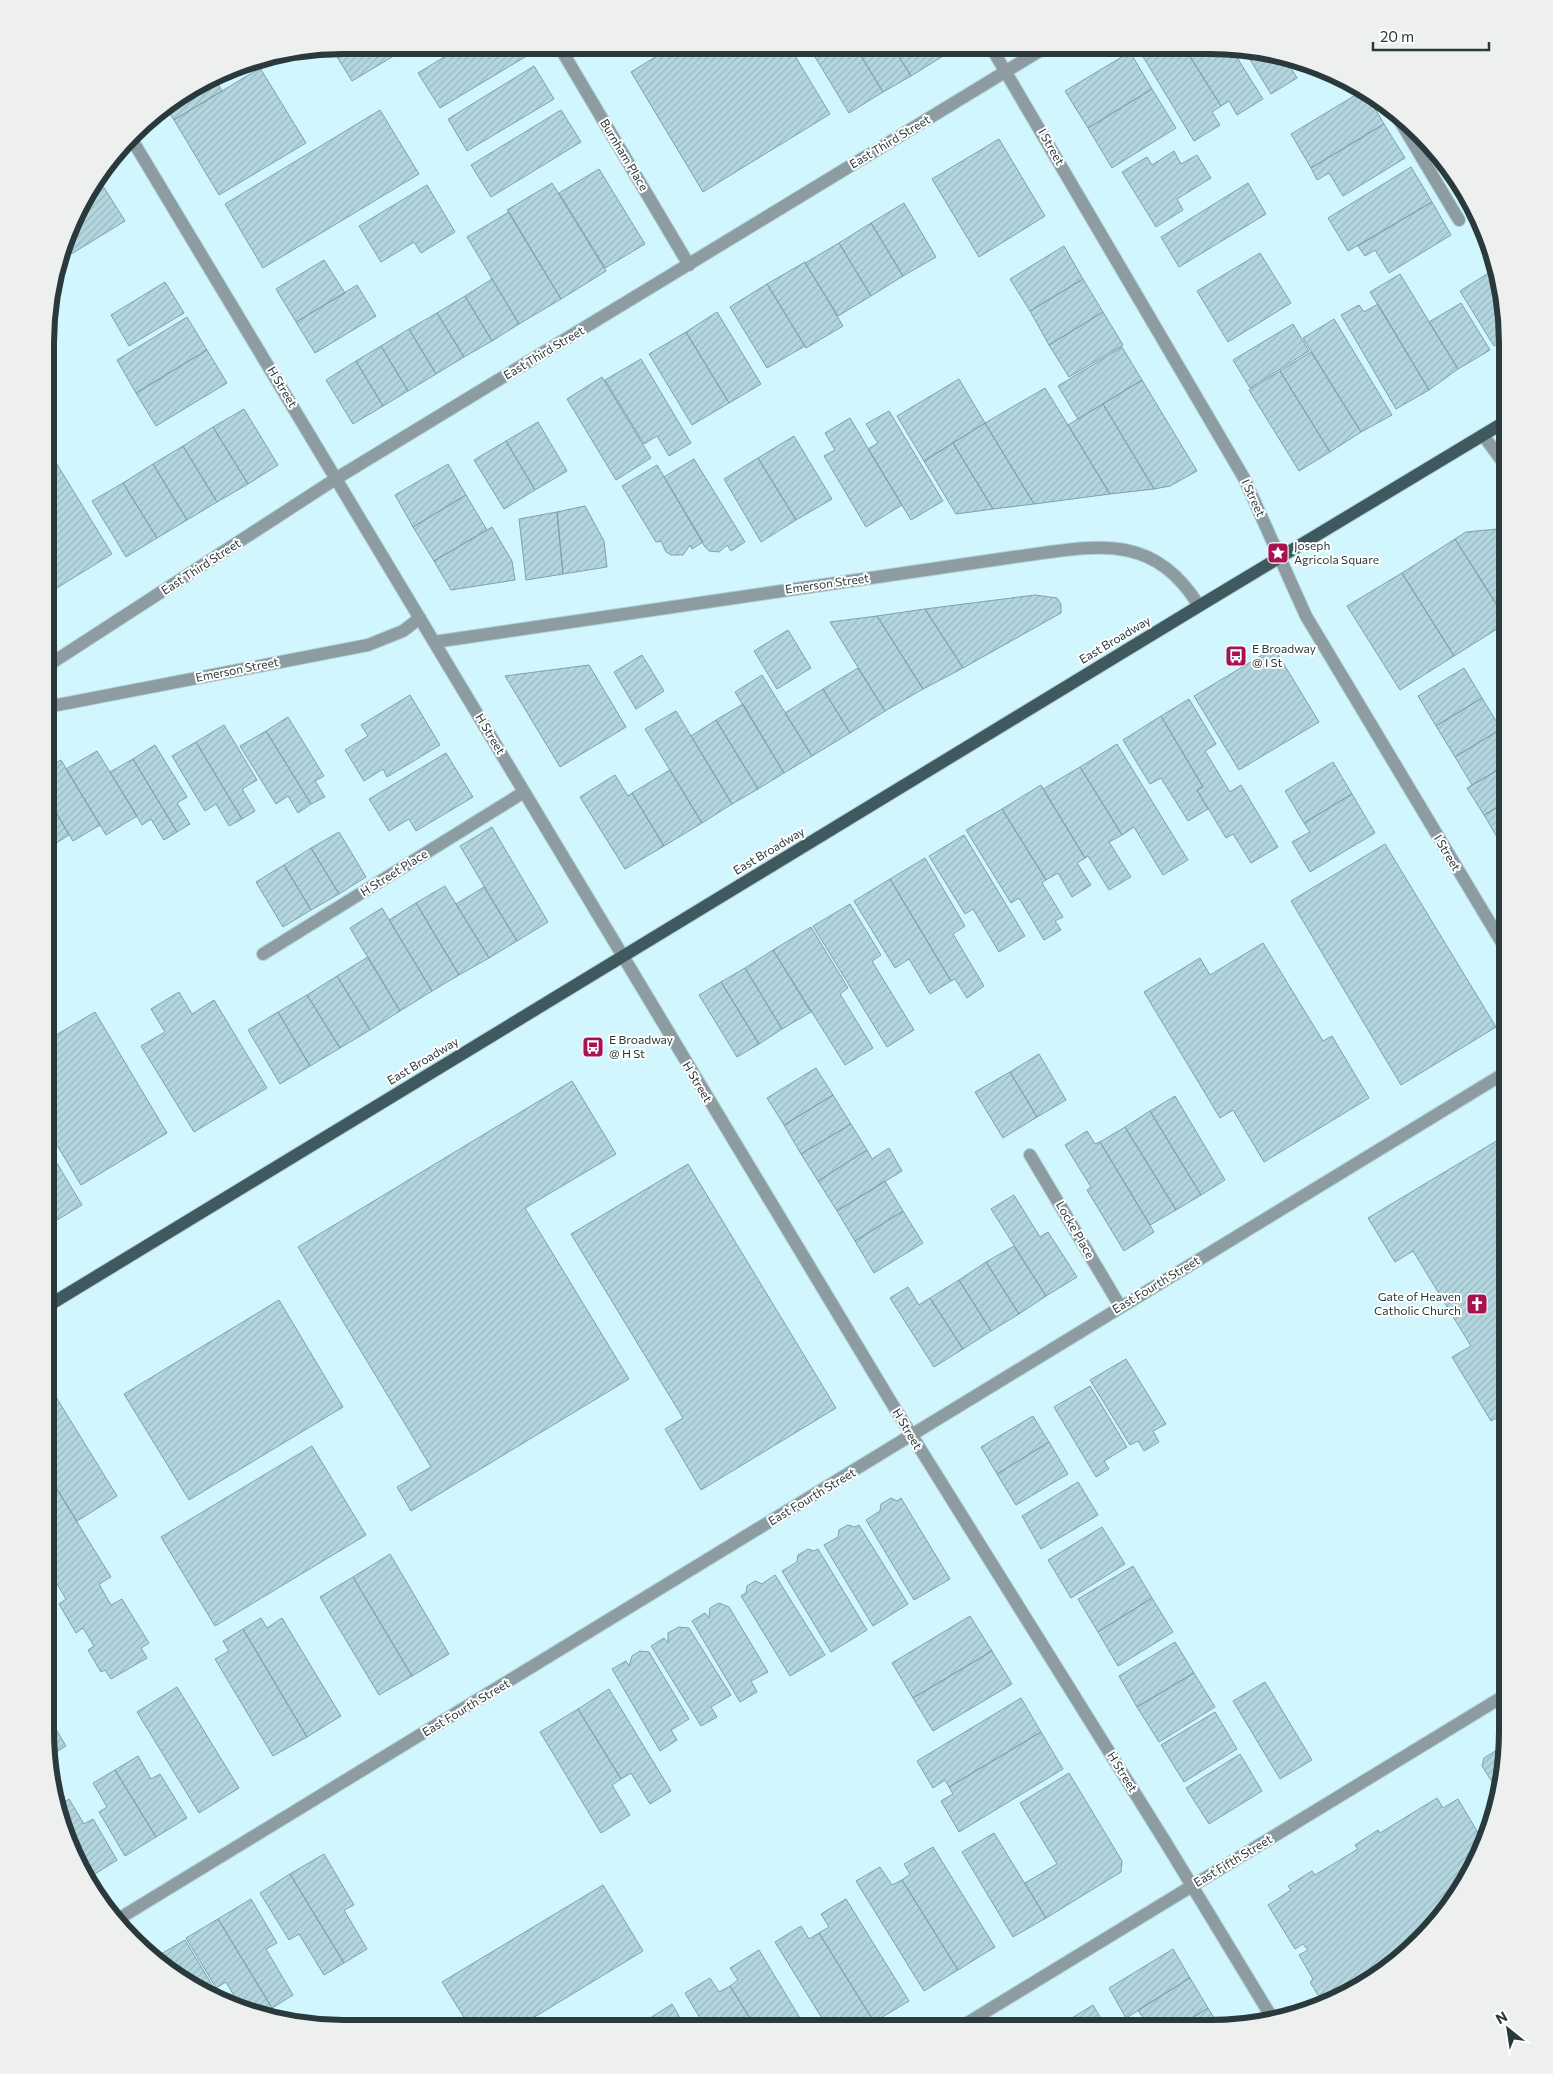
<svg xmlns="http://www.w3.org/2000/svg" width="1553" height="2074" viewBox="0 0 1553 2074" font-family="Commissioner,sans-serif">
	<style>
		.building { fill: url(#building-hatch); stroke: #7fa1a9 }
		.lines { fill: none; stroke-linecap: round; stroke-linejoin: round }
		.minor-casing { stroke: #b0d0d7; stroke-width: 14 }
		.major-casing { stroke: #b0d0d7; stroke-width: 14 }
		.minor { stroke: #8d9ca0; stroke-width: 12 }
		.major { stroke: #3f595f; stroke-width: 12 }
		.labels { text-anchor: middle; stroke-width: 4; stroke-linejoin: round; paint-order: stroke }
		.street-label { font-size: 12px; fill: #2a393c; stroke: #fff }
		.poi-label { font-size: 12px; fill: #2a393c; stroke: #fff; text-anchor: start }
		.rim { fill: none; stroke: #2a393c; stroke-width: 6 }
	</style>
	<defs>
		<pattern id="building-hatch" width="6" height="6" patternUnits="userSpaceOnUse" patternTransform="scale(1.25)"><rect width="6" height="6" fill="#b3d6df"/><path d="M-1 1l2-2M0 6l6-6M5 7l2-2" fill="none" stroke="#9ab8c0"/></pattern>
	</defs>
	<rect width="100%" height="100%" fill="#d2f6fe"/>
	<path class="building" d="M343,45h49l5,9 -45,27 -21,-34z
		M464,45l62,1 4,8 -90,54 -22,-35z
		M673,46h116l41,68 -127,78 -72,-120z
		M833,46h22l28,46 -34,21 -34,-56z
		M855,46l38,1 18,29 -28,16z
		M893,47h45l5,9 -32,20z
		M1144,47h40l37,59 -9,6 8,13 -26,16 -52,-86z
		M1184,47l47,1 32,51 -26,16 -8,-14 -8,5z
		M1243,48l53,12 -7,5 8,13 -26,16z
		M1130,52l22,37 -64,39 -23,-37z
		M534,66l20,33 -87,52 -19,-32z
		M260,68l46,75 -87,52 -45,-75z
		M215,79l7,12 -48,29 -8,-12z
		M1152,89l24,39 -64,40 -24,-40z
		M1364,90l20,34 -73,44 -20,-34z
		M380,110l39,64 -156,94 -38,-64z
		M561,110l20,32 -90,55 -20,-32z
		M1384,124l21,34 -62,38 -14,-23 -12,7 -6,-12z
		M999,139l46,77 -66,41 -47,-78z
		M1174,151l7,13 16,-9 14,23 -34,21 6,11 -27,17 -34,-55 25,-15 5,8z
		M1411,167l21,35 -84,49 -20,-33z
		M599,169l46,75 -40,24 -46,-75z
		M98,178l27,43 -62,38 22,-65z
		M552,183l54,88 -45,28 -54,-89z
		M1248,183l18,31 -87,53 -18,-30z
		M427,185l28,47 -34,21 -7,-11 -33,20 -22,-36z
		M1432,202l19,33 -62,38 -14,-23 -10,6 -7,-10z
		M904,203l32,54 -33,19 -32,-53z
		M509,212l52,87 -42,25 -52,-87z
		M871,223l32,53 -32,20 -32,-53z
		M839,243l32,53 -33,20 -33,-53z
		M1064,246l19,33 -53,32 -20,-32z
		M1260,253l31,50 -63,39 -31,-51z
		M324,260l21,33 -49,29 -20,-33z
		M805,262l38,64 -37,22 -39,-64z
		M1498,267l9,71 -13,8 -34,-55z
		M1400,274l58,95 -29,21 -59,-98z
		M492,279l27,45 -27,17 -27,-45z
		M1083,279l20,33 -54,33 -19,-34z
		M165,282l19,31 -55,33 -18,-31z
		M767,284l38,62 -38,22 -37,-61z
		M357,285l19,31 -61,37 -19,-31z
		M465,296l27,45 -28,16 -27,-44z
		M1461,303l29,47 -32,19 -29,-47z
		M1378,304l51,86 -33,19 -55,-94 18,-10 5,7z
		M717,312l44,72 -32,19 -43,-71z
		M1103,312l20,33 -54,32 -20,-32z
		M437,313l27,44 -28,17 -27,-45z
		M187,317l20,33 -71,43 -19,-33z
		M1334,319l58,96 -31,17 -58,-94z
		M1293,324l16,27 -59,37 -17,-28z
		M409,329l27,45 -28,17 -27,-45z
		M686,332l43,71 -37,22 -43,-71z
		M381,346l27,45 -25,15 -27,-45z
		M1122,347l20,33 -64,39 -20,-33z
		M207,350l20,33 -71,43 -20,-33z
		M1311,352l50,80 -31,20 -50,-81z
		M641,359l50,84 -22,13 -12,-20 -13,8 -39,-64z
		M356,361l27,45 -30,18 -27,-44z
		M1280,371l50,81 -31,19 -50,-81z
		M602,377l49,81 -35,22 -49,-81z
		M959,379l26,44 -61,38 -27,-45z
		M1142,380l55,91 -27,15 -16,3 -51,-85z
		M1045,388l23,37 42,69 -76,10 -49,-81z
		M1103,404l51,85 -44,5 -42,-69z
		M244,409l34,56 -30,19 -35,-57z
		M889,411l54,90 -32,19 -43,-71 10,-6 -12,-19z
		M850,418l52,87 -36,22 -42,-71 11,-6 -10,-17z
		M538,422l29,49 -32,19 -29,-49z
		M985,423l49,81 -41,5 -40,-66z
		M213,427l35,57 -31,18 -34,-56z
		M794,436l38,63 -36,21 -38,-62z
		M506,441l29,49 -31,19 -30,-49z
		M953,443l40,66 -37,5 -32,-53z
		M183,446l34,56 -30,18 -34,-56z
		M47,448l65,106 -65,40z
		M758,458l38,62 -35,22 -37,-63z
		M694,459l51,83 -14,9 -4,-6 -8,7 -10,-1 -4,-4 -41,-70z
		M153,464l34,56 -30,18 -34,-55z
		M448,464l18,31 -53,32 -18,-32z
		M657,465l46,77 -11,7 -2,-4 -7,10h-12l-5,-3 -5,-11 -5,1 -34,-56z
		M123,483l34,55 -31,19 -34,-56z
		M466,495l21,35 -53,31 -21,-34z
		M585,506l19,35 3,26 -44,7 -6,-62z
		M557,512l6,62 -37,6 -7,-61z
		M492,527l20,34 3,19 -64,10 -17,-29z
		M1508,528v95l-53,-84 11,-7z
		M1455,539l53,83 -54,34 -52,-83z
		M1402,573l52,83 -54,34 -53,-84z
		M1035,595l22,3 4,6v9l-98,55 -38,-59z
		M925,609l38,59 -40,21 -46,-73z
		M877,616l46,73 -38,22 -55,-89z
		M788,630l23,38 -34,21 -23,-38z
		M1274,648l45,74 -80,48 -45,-74z
		M642,655l22,36 -28,18 -22,-37z
		M589,665l37,62 -66,40 -55,-91z
		M858,668l27,43 -35,22 -27,-44z
		M1464,668l18,30 -46,28 -18,-30z
		M762,675l50,81 -28,17 -49,-81z
		M823,689l27,44 -38,23 -27,-43z
		M410,695l30,50 -53,32 -4,-8 -19,12 -19,-31 23,-14 -7,-11z
		M1482,698l19,31 -46,28 -19,-31z
		M1189,699l27,45 -11,7 25,41 11,-7 37,62 -27,16 -18,-29 -7,4 -29,-48 6,-3 -42,-71z
		M743,704l41,69 -26,16 -42,-69z
		M676,711l56,93 -30,19 -57,-94z
		M1161,716l42,71 -6,3 11,19 -20,12 -27,-43 -11,6 -27,-44z
		M288,717l36,59 -9,5 10,16 -14,7 -45,-73z
		M716,720l42,69 -26,15 -41,-68z
		M224,725l33,55 -15,9 13,22 -13,8 -46,-77z
		M1501,729l7,12v23l-36,21 -17,-28z
		M266,731l45,73 -13,9 -10,-17 -12,8 -36,-58z
		M196,742l46,77 -13,7 -13,-22 -11,7 -33,-55z
		M1117,744l71,116 -25,15 -29,-48 -12,8 -42,-68z
		M155,745l32,52 -10,6 13,21 -13,8 -44,-73z
		M97,751l40,65 -31,19 -40,-66z
		M446,753l27,44 -57,34 -7,-12 -20,12 -20,-32z
		M133,759l44,73 -13,8 -13,-21 -9,6 -32,-53z
		M61,760l39,65 -27,16 -26,-44v-29z
		M1333,762l19,32 -48,29 -19,-32z
		M1508,764v37l-24,14 -17,-27z
		M1080,767l42,68 -13,7 22,35 -22,13 -21,-34 -3,2 -42,-69z
		M670,770l32,53 -38,23 -32,-53z
		M615,775l13,21 4,-3 32,53 -39,23 -45,-72z
		M1041,785l44,73 -8,5 14,22 -19,12 -14,-24 -12,7 -44,-71z
		M1352,794l23,39 -65,39 -18,-30 18,-10 -6,-9z
		M47,797l22,38 -22,14z
		M1508,801v43l-5,3 -19,-32z
		M1002,809l44,71 -4,3 21,34 -8,4 6,9 -17,10 -25,-42 -8,5 -45,-73z
		M492,827l56,95 -31,19 -57,-95z
		M339,832l27,45 -27,17 -28,-46z
		M964,835l61,101 -26,16 -26,-43 -8,5 -36,-58z
		M1385,844l111,183 -95,58 -110,-184z
		M1508,844v11l-5,-8z
		M311,848l28,46 -28,16 -27,-45z
		M925,858l40,68 -12,8 31,52 -17,12 -12,-19 -4,2 -61,-102z
		M284,865l27,45 -28,17 -27,-45z
		M890,879l61,102 -21,13 -21,-35 -14,9 -41,-67z
		M445,886l44,72 -30,17 -43,-72z
		M484,887l33,54 -28,17 -33,-54z
		M416,903l43,72 -27,16 -43,-71z
		M850,904l31,51 -9,6 42,69 -27,17 -74,-121z
		M382,908l50,83 -32,20 -50,-83z
		M811,927l37,61 -8,6 33,54 -28,17 -72,-115z
		M1263,943l60,98 9,-5 37,62 -105,64 -31,-52 -13,8 -76,-126 56,-34 10,17z
		M773,950l38,62 -29,17 -37,-61z
		M368,957l32,54 -30,19 -33,-54z
		M745,968l37,61 -23,15 -38,-62z
		M337,976l33,54 -30,18 -33,-53z
		M721,982l38,62 -22,13 -38,-62z
		M179,992l13,22 22,-14 53,88 -73,44 -53,-86 24,-14 -14,-23z
		M307,995l33,53 -30,18 -32,-54z
		M95,1012l72,121 -86,52 -35,-58v-86z
		M278,1012l32,54 -30,18 -32,-54z
		M1039,1054l27,46 -29,17 -27,-45z
		M816,1068l17,27 -49,30 -17,-27z
		M1010,1072l27,45 -34,21 -28,-46z
		M572,1081l44,73 -91,54 104,171 -218,132 -14,-24 34,-20 -133,-220z
		M833,1095l18,29 -50,30 -17,-29z
		M1175,1096l50,84 -24,15 -51,-84z
		M1150,1111l51,84 -25,15 -51,-83z
		M851,1124l16,26 -49,31 -17,-27z
		M1125,1127l51,83 -26,15 -50,-83z
		M1087,1131l8,13 5,-2 54,90 -30,19 -37,-61 4,-3 -26,-42z
		M1508,1134l-1,278 -16,9 -39,-64 19,-11 -58,-95 -18,11 -27,-44z
		M889,1148l13,23 -65,40 -19,-30 49,-31 5,9z
		M49,1150l33,55 -30,18 -6,-9v-62z
		M688,1164l148,244 -135,82 -36,-61 18,-11 -112,-184z
		M885,1181l18,30 -48,30 -18,-30z
		M1014,1195l26,42 8,-5 29,45 -31,19 -55,-87z
		M903,1211l20,32 -49,30 -19,-32z
		M46,1214l6,9 -6,4z
		M1014,1246l32,50 -27,18 -33,-52z
		M986,1262l33,52 -28,17 -32,-51z
		M959,1280l32,51 -28,18 -33,-51z
		M908,1287l11,18 11,-7 33,51 -29,18 -44,-69z
		M279,1300l64,107 -154,93 -65,-106z
		M1126,1359l40,65 -13,7 6,11 -15,9 -6,-10 -8,4 -40,-65z
		M1090,1386l37,61 -23,14 5,8 -13,8 -42,-70z
		M56,1397l61,99 -40,25 -32,-51 1,-66z
		M1033,1416l16,26 -52,32 -16,-27z
		M1049,1442l19,32 -52,31 -19,-31z
		M312,1446l54,89 -151,91 -54,-89z
		M45,1470l66,107 -12,7 12,21 11,-6 27,44 -8,5 6,10 -36,21 -6,-9 -4,2 -13,-22 6,-4 -11,-18 -7,5 -17,-29 7,-5 -21,-35z
		M1078,1482l20,33 -57,34 -19,-33z
		M891,1498l6,3 4,-3 49,81 -36,21 -48,-80 14,-9 1,-7z
		M848,1525l7,2 4,-2 49,79 -35,22 -49,-81 14,-8 1,-7z
		M1102,1527l23,37 -54,34 -23,-38z
		M808,1549l6,2 4,-2 49,81 -36,22 -49,-81 15,-9 1,-7z
		M390,1554l59,100 -37,22 -59,-99z
		M1133,1566l19,32 -54,34 -20,-33z
		M775,1575l50,80 -35,21 -49,-80 5,-3 1,-7 8,-5 7,3z
		M353,1577l59,99 -33,19 -59,-98z
		M1152,1598l21,34 -55,34 -20,-34z
		M719,1603l10,4 39,65 -17,9 6,11 -17,10 -48,-81 13,-8 4,5 1,-10z
		M970,1616l22,35 -79,47 -21,-35z
		M261,1618l6,10 15,-10 59,98 -34,21 -64,-108z
		M679,1627l10,1 42,67 -20,12 6,10 -16,9 -50,-80 13,-8 4,5v-10z
		M243,1629l64,108 -34,19 -58,-97 14,-8 -6,-10z
		M1175,1642l19,31 -57,34 -18,-31z
		M640,1651l9,1 40,67 -18,11 6,10 -17,11 -48,-82 14,-8 3,5 3,-10z
		M992,1651l20,33 -79,47 -20,-33z
		M1194,1673l21,34 -56,35 -22,-35z
		M1265,1682l47,78 -32,19 -47,-78z
		M177,1687l62,101 -40,25 -62,-101z
		M609,1689l62,102 -21,13 -19,-31 -10,6 -43,-70z
		M1021,1698l20,34 -92,55 -4,-7 -12,8 -16,-27z
		M578,1709l43,70 -9,6 18,30 -29,18 -61,-101z
		M45,1711l21,35 -18,11 -3,-26z
		M1215,1712l22,37 -53,33 -23,-37z
		M1041,1732l22,37 -104,63 -18,-31 12,-7 -4,-7z
		M1497,1750l7,2 3,-2 -8,43 -17,-27 2,-8z
		M1240,1754l22,37 -53,33 -23,-36z
		M138,1756l13,23 9,-5 27,44 -31,19 -41,-67z
		M115,1770l41,67 -31,19 -26,-44 8,-5 -14,-24z
		M1069,1773l53,88 -1,11 -75,46 -21,-35 32,-19 -37,-61z
		M1437,1798l6,10 15,-9 26,44 -26,54 -28,32 -2,1 -3,-3 -17,10 6,9 -7,9 -65,43 -15,6 -2,-2 -2,1 -13,-21 3,-3 -14,-24 9,-5 -5,-6 -8,5 -27,-44 23,-15 -3,-4 24,-15 3,4 43,-26 -3,-4 23,-15 2,3z
		M69,1799l15,25 9,-5 24,41 -30,19 -14,-24 -18,-47z
		M994,1833l52,85 -33,19 -51,-85z
		M933,1847l62,100 -37,23 -56,-90 8,-6 -6,-10z
		M324,1854l30,51 -10,5 23,39 -23,14 -54,-89z
		M73,1855l14,24 -11,-16z
		M880,1867l12,18 10,-5 56,90 -34,21 -68,-110z
		M290,1874l54,89 -20,12 -25,-41 -10,6 -29,-47z
		M603,1885l40,66 -125,76h-48l-28,-45z
		M251,1899l26,44 -11,6 27,46 -21,13 -54,-89z
		M846,1899l63,102 -35,21 -55,-89 10,-6 -8,-13z
		M218,1919l54,89 -13,8 -16,-5 -17,-29 -10,6 -30,-50z
		M801,1926l8,13 10,-6 55,89 -10,6h-36l-53,-86z
		M185,1940l36,60 -44,-21 -23,-21z
		M1173,1949l17,29 -64,40 -17,-30z
		M759,1950l47,78h-50l-26,-42 8,-6 -8,-12z
		M710,1978l9,14 11,-6 26,42h-50l-21,-35z
		M1190,1978l18,30 -34,21h-24l-12,-19z
		M672,2004l14,24 -35,-1 -4,-7z
		M1093,2005l14,24h-47l-1,-3z
		M1208,2008l12,20 -46,1z"/>
	<g class="lines">
		<g class="minor-casing">
			<path id="minor" d="M559,46l130,219
				M991,47l253,431 62,138 202,337
				M1391,106l68,114
				M131,138l760,1264 275,441 108,178
				M1483,435l25,34
				M434,642l580,-85c77,-10 138,-28 185,49
				M47,666l290,-188 709,-431
				M47,707l321,-62 35,-14 17,-13
				M263,954l261,-162
				M1030,1155l90,151
				M117,1920l7,12
				M115,1921l1393,-850
				M959,2028l548,-334"/>
		</g>
		<g class="major-casing">
			<path id="major" d="M46,1307l1153,-701 309,-186"/>
		</g>
		<use href="#minor" class="minor"/>
		<use href="#major" class="major"/>
	</g>
	<defs>
		<g id="sight-square" transform="scale(1.125)"><rect x="-9" y="-9" width="18" height="18" rx="4" fill="#a61350" stroke="#fff"/><path d="M0-6L1.8-2.2L6-1.7L2.9 1.2L3.7 5.4L0 3.3L-3.7 5.4L-2.9 1.2L-6-1.7L-1.8-2.2Z" fill="#fff"/></g>
		<g id="bus-square" transform="scale(1.125)"><rect x="-9" y="-9" width="18" height="18" rx="4" fill="#a61350" stroke="#fff"/><path d="M-5-6H5V4H4V6H2V4H-2V6H-4V4H-5ZM-3.5-4V0h7V-4ZM-3.5 1.2v1.5H-2V1.2ZM2 1.2v1.5H3.5V1.2Z" fill="#fff"/></g>
		<g id="church-square" transform="scale(1.125)"><rect x="-9" y="-9" width="18" height="18" rx="4" fill="#a61350" stroke="#fff"/><path d="M-1.2-6h2.4v3.5h3.3v2.4h-3.3V6h-2.4V-.1h-3.3v-2.4h3.3Z" fill="#fff"/></g>
	</defs>
	<g fill-rule="evenodd">
		<use href="#sight-square" x="1278" y="553"/>
		<use href="#bus-square" x="1236" y="656"/>
		<use href="#bus-square" x="593" y="1047"/>
		<use href="#church-square" x="1477" y="1304"/>
	</g>
	<g class="labels">
		<g class="street-label">
			<text transform="translate(890 142) rotate(-31)" y="4">East Third Street</text>
			<text transform="translate(1051 147) rotate(60)" y="4">I Street</text>
			<text transform="translate(624 155) rotate(59)" y="4">Burnham Place</text>
			<text transform="translate(544 353) rotate(-31)" y="4">East Third Street</text>
			<text transform="translate(282 387) rotate(59)" y="4">H Street</text>
			<text transform="translate(1253 498) rotate(65)" y="4">I Street</text>
			<text transform="translate(201 567) rotate(-33)" y="4">East Third Street</text>
			<text transform="translate(827 584) rotate(-8)" y="4">Emerson Street</text>
			<text transform="translate(1115 640) rotate(-31)" y="4">East Broadway</text>
			<text transform="translate(237 670) rotate(-11)" y="4">Emerson Street</text>
			<text transform="translate(490 734) rotate(59)" y="4">H Street</text>
			<text transform="translate(769 851) rotate(-31)" y="4">East Broadway</text>
			<text transform="translate(1447 853) rotate(59)" y="4">I Street</text>
			<text transform="translate(394 873) rotate(-32)" y="4">H Street Place</text>
			<text transform="translate(423 1061) rotate(-31)" y="4">East Broadway</text>
			<text transform="translate(697 1082) rotate(59)" y="4">H Street</text>
			<text transform="translate(1075 1230) rotate(60)" y="4">Locke Place</text>
			<text transform="translate(1156 1285) rotate(-31)" y="4">East Fourth Street</text>
			<text transform="translate(907 1429) rotate(59)" y="4">H Street</text>
			<text transform="translate(812 1497) rotate(-31)" y="4">East Fourth Street</text>
			<text transform="translate(466 1708) rotate(-31)" y="4">East Fourth Street</text>
			<text transform="translate(1122 1772) rotate(58)" y="4">H Street</text>
			<text transform="translate(1233 1861) rotate(-31)" y="4">East Fifth Street</text>
		</g>
		<g class="poi-label">
			<text x="1294" y="550">Joseph<tspan x="1294" dy="14">Agricola Square</tspan></text>
			<text x="1252" y="653">E Broadway<tspan x="1252" dy="14">@ I St</tspan></text>
			<text x="609" y="1044">E Broadway<tspan x="609" dy="14">@ H St</tspan></text>
			<text x="1461" y="1301" text-anchor="end">Gate of Heaven<tspan x="1461" dy="14">Catholic Church</tspan></text>
		</g>
	</g>
	<path d="M0 0H1553V2074H0ZM343 54H1210A289 289 0 0 1 1499 343V1731A289 289 0 0 1 1210 2020H343A289 289 0 0 1 54 1731V343A289 289 0 0 1 343 54Z" fill="#eeefef" fill-rule="evenodd"/>
	<path class="rim" d="M343 54H1210A289 289 0 0 1 1499 343V1731A289 289 0 0 1 1210 2020H343A289 289 0 0 1 54 1731V343A289 289 0 0 1 343 54Z"/>
	<g transform="translate(1508 2029) rotate(330)" stroke="#ffffff" stroke-width="4" paint-order="stroke">
	<path d="M0-4L9 19L0 12L-9 19Z" fill="#2a393c"/>
	<text y="-8" font-size="14" font-weight="bold" text-anchor="middle" fill="#2a393c">N</text>
	</g>
	<path d="M1373 42v8h116v-8" fill="none" stroke="#2a393c" stroke-width="2.5"/>
	<text x="1380" y="42" font-size="15" fill="#2a393c" stroke="#ffffff" stroke-width="4" paint-order="stroke">20 m</text>
</svg>
